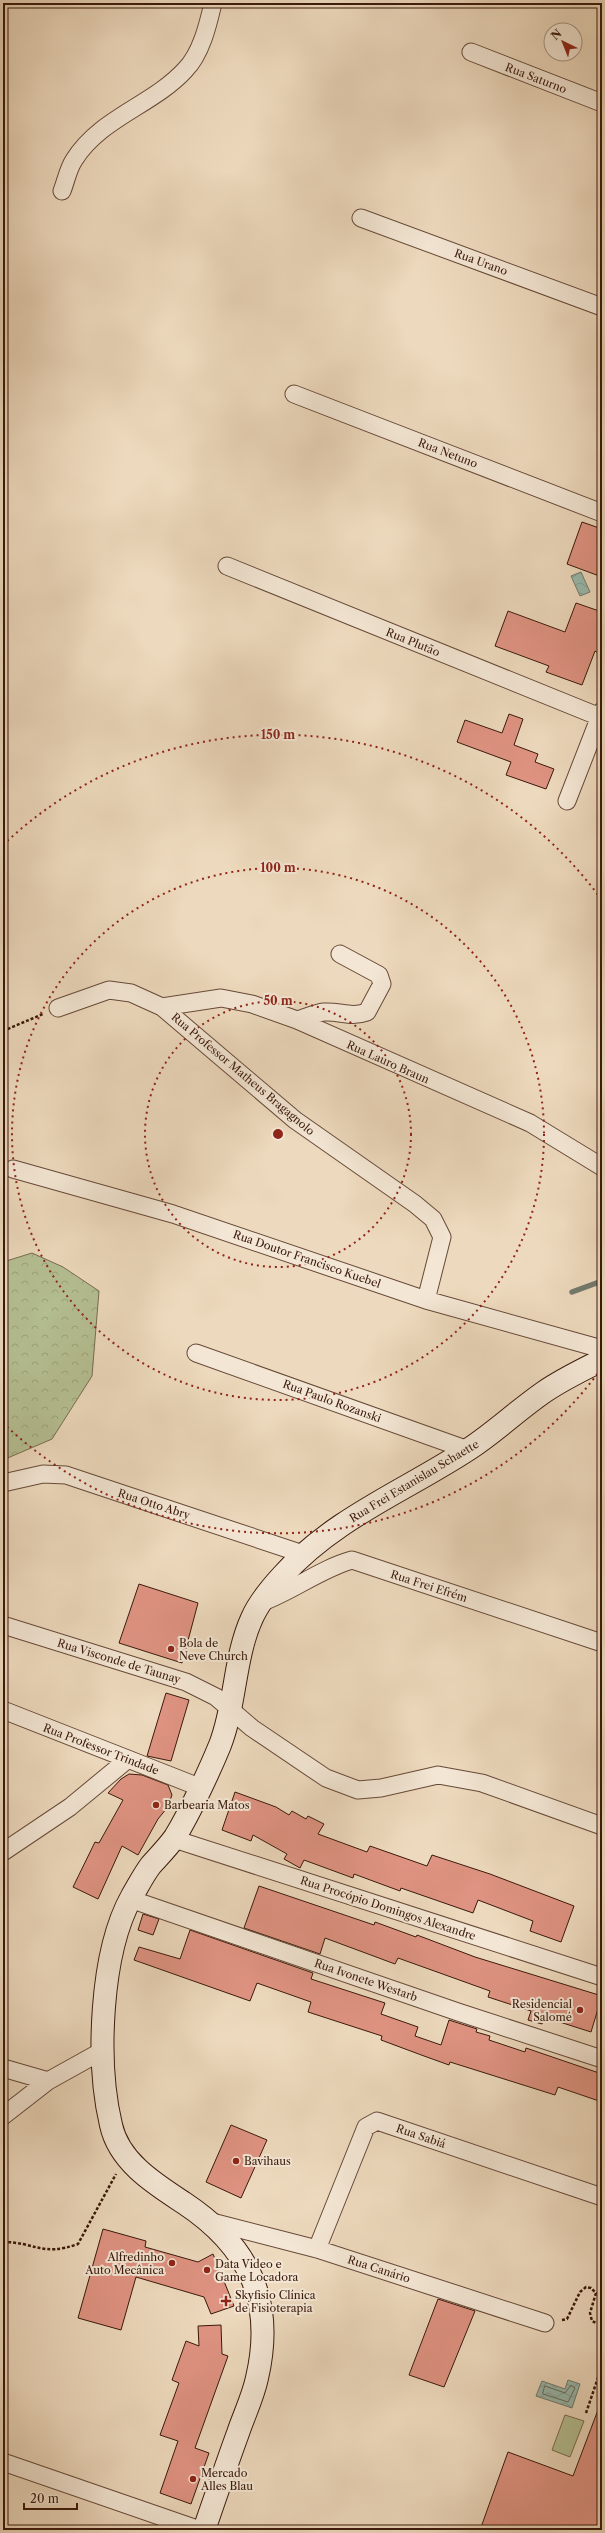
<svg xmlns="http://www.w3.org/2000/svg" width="605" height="2533" viewBox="0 0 605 2533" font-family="'Libre Caslon Text',serif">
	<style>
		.forest { fill: url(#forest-crowns); stroke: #786c4f }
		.green { fill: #b5c093; stroke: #786c4f }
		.water { fill: url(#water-waves); stroke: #737a6d }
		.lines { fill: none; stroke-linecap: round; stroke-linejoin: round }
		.shore { stroke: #6a6a5c; stroke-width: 1 }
		.stream { stroke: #737a6d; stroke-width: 5.5 }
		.building { fill: #df9382; stroke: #3a190b }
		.minor-casing { stroke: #674938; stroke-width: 19 }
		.secondary-casing { stroke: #3a190b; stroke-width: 24 }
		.path { stroke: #3a190b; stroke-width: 2.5; stroke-dasharray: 3 2; stroke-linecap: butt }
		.minor { stroke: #f3e6d4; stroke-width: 17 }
		.secondary { stroke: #f3e6d4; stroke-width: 22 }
		.ring { fill: none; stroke: #8f2418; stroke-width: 2; stroke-dasharray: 2 4 }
		.poi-dot { fill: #8f2418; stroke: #f3e6d4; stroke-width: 1.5 }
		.labels { text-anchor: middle; stroke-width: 4; stroke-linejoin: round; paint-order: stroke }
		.street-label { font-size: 11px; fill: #3a190b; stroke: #f3e6d4 }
		.poi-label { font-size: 11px; fill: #3a190b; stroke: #f3e6d4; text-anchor: start }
		.centre { fill: #8f2418; stroke: #f3e6d4; stroke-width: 2 }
		.ring-label { font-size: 12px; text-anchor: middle; font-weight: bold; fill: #8f2418; stroke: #f3e6d4; stroke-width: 4; stroke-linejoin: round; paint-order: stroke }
	</style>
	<defs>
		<pattern id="forest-crowns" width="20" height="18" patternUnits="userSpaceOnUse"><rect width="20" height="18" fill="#b5c093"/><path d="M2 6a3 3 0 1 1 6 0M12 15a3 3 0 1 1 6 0" fill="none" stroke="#9ca47d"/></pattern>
		<pattern id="water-waves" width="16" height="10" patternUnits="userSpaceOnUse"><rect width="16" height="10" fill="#99baae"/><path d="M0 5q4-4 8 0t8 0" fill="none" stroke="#859f94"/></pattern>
	</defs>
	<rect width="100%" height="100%" fill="#edd9bd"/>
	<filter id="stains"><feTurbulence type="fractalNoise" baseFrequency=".005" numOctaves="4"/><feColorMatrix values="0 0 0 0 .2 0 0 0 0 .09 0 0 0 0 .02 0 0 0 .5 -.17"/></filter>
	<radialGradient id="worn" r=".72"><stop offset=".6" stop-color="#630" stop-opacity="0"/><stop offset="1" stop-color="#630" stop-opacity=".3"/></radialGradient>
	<path class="forest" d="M32,1253l31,14 36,24 -7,85 -40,63 -49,21v-198z"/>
	<path class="green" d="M565,2415l19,6 -14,36 -18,-7z"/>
	<path class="water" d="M581,572l9,20 -10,4 -9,-20z
		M568,2380l12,4 -8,24 -36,-12 6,-15 23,8z"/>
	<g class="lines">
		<path class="shore" d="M545,2386l20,7 6,-8 4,3 -7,14 -25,-8z"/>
		<path class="stream" d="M572,1292l30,-11"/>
	</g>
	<path class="building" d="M582,522l20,7v48l-35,-13z
		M576,603l26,9v29l-4,12 -3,-2 -13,34 -36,-13 3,-6 -54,-20 13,-35 57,21z
		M509,714l14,5 -9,26 24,9 -3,8 19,7 -8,20 -40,-14 5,-13 -54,-20 8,-22 37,13z
		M139,1584l59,19 -16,60 -63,-20z
		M166,1693l23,7 -18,61 -24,-5z
		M129,1774l13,1 26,10 4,10 -5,13 -9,11 -20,36 -16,-9 -24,53 -25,-12 22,-45 4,1 24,-43 -15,-7 13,-14z
		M235,1792l41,15 13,8 3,-4 14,8 2,-3 16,8 -6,10 49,18 3,-6 57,20 5,-11 58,19 84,32 -13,36 -31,-11 3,-10 -55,-21 -5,13 -72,-25 -1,3 -46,-17 -1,4 -49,-18 -4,8 -16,-9 3,-5 -34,-19 -2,6 -29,-11z
		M259,1886l115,39 1,-3 41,15 1,-2 58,22 127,39 -11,36 -47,-15 -2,7 -14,-4 3,-9 -43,-14 2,-6 -92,-33 -3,6 -70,-26 -5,16 -76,-26z
		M143,1914l16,5 -6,16 -15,-5z
		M190,1930l123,43 -2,6 74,24 -4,11 37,13 -3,9 26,9 8,-25 28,9 -1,3 14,4 -1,4 36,12 1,-4 76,26v28l-44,-15 -3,8 -105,-33 -1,3 -25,-9 -43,-16 1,-4 -74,-24 3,-10 -54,-19 -7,18 -116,-41 5,-13 41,12z
		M231,2125l36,15 -26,58 -35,-16z
		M103,2229l43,12 -1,6 53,15 15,-8 21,52 -23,8 -7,-17 -68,-20 -15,53 -43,-12z
		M438,2299l37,12 -31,76 -35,-12z
		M221,2325l1,29 6,2 -33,92 14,5 -18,51 -31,-11 18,-52 -18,-6 19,-52 -7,-3 14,-39 13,5 -1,-20z
		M601,2402l1,128h-122l28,-78 65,24z"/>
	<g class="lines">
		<g class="minor-casing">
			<path id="minor" d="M471,52l131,51
				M62,191c4,-10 6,-22 12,-31 26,-42 79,-55 111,-90 16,-16 23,-45 28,-67
				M361,218l241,89
				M294,394l308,119
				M227,566l373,151
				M567,801l35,-90
				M162,1007l59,-9 31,6 45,16 233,103 72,44
				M58,1008l51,-18 22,3 31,14 133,113 120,84 18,15 9,18 -16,63
				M297,1020c8,-2 18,-7 27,-8 17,-1 26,6 43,0l15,-28 -3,-9 -39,-21
				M13,1169l160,45 253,86 176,49
				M196,1353l272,97
				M3,1483l40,-9 23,1 237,79
				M260,1603c33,-12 60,-34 92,-43l250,83
				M3,1625l183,57 30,15 36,31 74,50 32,12 23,-2 57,-13 44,8 120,43
				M3,1710l196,77
				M174,1839l428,138
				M3,1852l67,-45 57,-47
				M130,1899l328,113 144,47
				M3,2068l45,13
				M3,2116l45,-35 54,-30
				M212,2222l105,27 228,74
				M317,2249l49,-122 11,-6 225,76
				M3,2462l197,68"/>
		</g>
		<g class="secondary-casing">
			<path id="secondary" d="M204,2530c11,-32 22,-64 34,-97 6,-18 15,-36 19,-55 18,-77 -8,-132 -73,-175 -29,-19 -65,-41 -73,-78 -15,-63 -11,-172 21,-229 6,-10 12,-22 19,-31 8,-9 17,-18 24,-28 15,-25 34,-65 45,-92 16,-41 14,-88 32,-127 7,-16 19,-30 30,-42 52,-58 123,-85 187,-127 26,-17 49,-39 75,-57 19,-13 38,-22 58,-32"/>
		</g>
		<path class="path" d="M3,1031l40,-17
			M3,2242c32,0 39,15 75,2l38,-70
			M562,2320l5,-1 13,-27 6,-5 5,1 5,5 -6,20 2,8 4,2 6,-3
			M586,2413l16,-47"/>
		<use href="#minor" class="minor"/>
		<use href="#secondary" class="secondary"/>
	</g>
	<g class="ring">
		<circle cx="278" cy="1134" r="133"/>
		<circle cx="278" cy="1134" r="266"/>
		<path d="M601 1369A399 399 0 0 1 3 1423M3 845A399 399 0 0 1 601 899"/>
	</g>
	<g class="poi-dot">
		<circle cx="171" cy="1649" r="4"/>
		<circle cx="156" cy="1805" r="4"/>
		<circle cx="580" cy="2010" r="4"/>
		<circle cx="236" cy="2161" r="4"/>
		<circle cx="172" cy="2263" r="4"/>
		<circle cx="207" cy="2270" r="4"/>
		<path d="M224 2295h4v4h4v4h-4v4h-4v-4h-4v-4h4z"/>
		<circle cx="193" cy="2479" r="4"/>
	</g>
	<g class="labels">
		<g class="street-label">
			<text transform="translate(536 78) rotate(21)" y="4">Rua Saturno</text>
			<text transform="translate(481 262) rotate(20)" y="4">Rua Urano</text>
			<text transform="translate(448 453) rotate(21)" y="4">Rua Netuno</text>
			<text transform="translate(413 642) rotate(22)" y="4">Rua Plutão</text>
			<text transform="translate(388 1062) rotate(24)" y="4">Rua Lauro Braun</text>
			<text transform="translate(243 1074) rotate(40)" y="4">Rua Professor Matheus Bragagnolo</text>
			<text transform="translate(307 1259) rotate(19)" y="4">Rua Doutor Francisco Kuebel</text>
			<text transform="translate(332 1401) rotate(20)" y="4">Rua Paulo Rozanski</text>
			<text transform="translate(414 1481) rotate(-31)" y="4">Rua Frei Estanislau Schaette</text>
			<text transform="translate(154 1504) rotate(18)" y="4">Rua Otto Abry</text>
			<text transform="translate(429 1586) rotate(18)" y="4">Rua Frei Efrém</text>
			<text transform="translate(119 1661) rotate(17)" y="4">Rua Visconde de Taunay</text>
			<text transform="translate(101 1749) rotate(21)" y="4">Rua Professor Trindade</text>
			<text transform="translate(388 1908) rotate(18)" y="4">Rua Procópio Domingos Alexandre</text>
			<text transform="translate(366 1980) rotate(19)" y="4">Rua Ivonete Westarb</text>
			<text transform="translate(421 2136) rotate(19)" y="4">Rua Sabiá</text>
			<text transform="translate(379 2269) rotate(18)" y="4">Rua Canário</text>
		</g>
		<g class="poi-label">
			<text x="179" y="1647">Bola de<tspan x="179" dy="13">Neve Church</tspan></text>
			<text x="164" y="1809">Barbearia Matos</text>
			<text x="572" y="2008" text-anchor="end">Residencial<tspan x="572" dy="13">Salomé</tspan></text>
			<text x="244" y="2165">Bavihaus</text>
			<text x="164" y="2261" text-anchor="end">Alfredinho<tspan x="164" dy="13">Auto Mecânica</tspan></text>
			<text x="215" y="2268">Data Video e<tspan x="215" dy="13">Game Locadora</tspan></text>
			<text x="235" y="2299">Skyfisio Clínica<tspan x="235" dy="13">de Fisioterapia</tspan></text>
			<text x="201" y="2477">Mercado<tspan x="201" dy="13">Alles Blau</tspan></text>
		</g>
	</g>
	<circle cx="278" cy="1134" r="6" class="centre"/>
	<g class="ring-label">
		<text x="278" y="739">150 m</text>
		<text x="278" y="872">100 m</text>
		<text x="278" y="1005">50 m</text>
	</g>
	<rect width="605" height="2533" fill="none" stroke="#edd9bd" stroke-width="16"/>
	<rect x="4" y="4" width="597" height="2525" fill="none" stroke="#3a190b" stroke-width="2"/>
	<rect x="8" y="8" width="589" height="2517" fill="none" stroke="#3a190b"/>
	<g transform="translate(563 42) rotate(317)"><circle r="19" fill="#f3e6d4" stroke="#a99484"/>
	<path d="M0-3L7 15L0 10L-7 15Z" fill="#8f2418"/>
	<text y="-6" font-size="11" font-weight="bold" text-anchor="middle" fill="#3a190b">N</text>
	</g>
	<path d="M24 2503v6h53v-6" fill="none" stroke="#3a190b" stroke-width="2"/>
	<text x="30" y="2503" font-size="12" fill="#3a190b" stroke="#f3e6d4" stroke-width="3" paint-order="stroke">20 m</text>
	<rect width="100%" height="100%" filter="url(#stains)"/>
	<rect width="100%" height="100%" fill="url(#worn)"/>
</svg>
